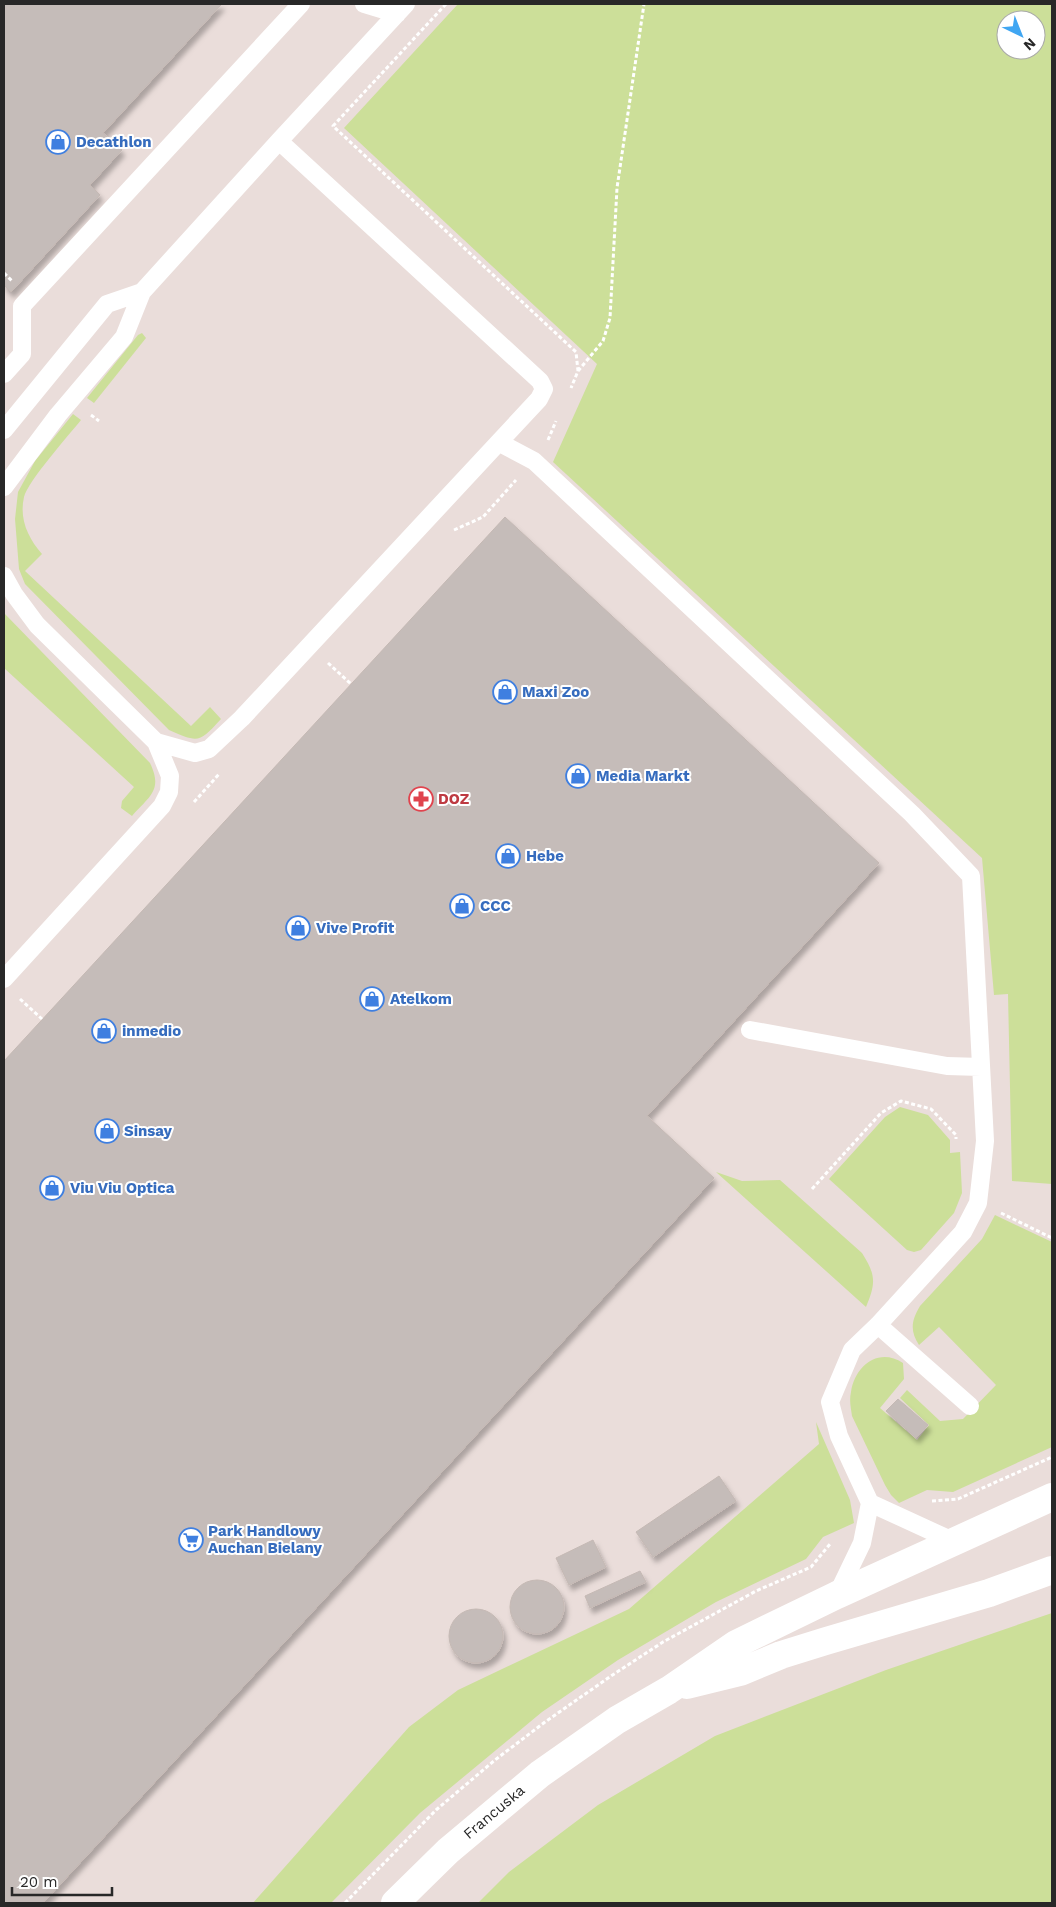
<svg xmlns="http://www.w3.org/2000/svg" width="1056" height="1907" viewBox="0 0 1056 1907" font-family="'Work Sans',sans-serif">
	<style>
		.green { fill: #ccdf99; fill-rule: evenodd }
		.building { fill: #c5bcb9; stroke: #c5b9b4; filter: url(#shadow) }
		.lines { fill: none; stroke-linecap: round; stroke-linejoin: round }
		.path { stroke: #fff; stroke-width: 3; stroke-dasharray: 4 2.5; stroke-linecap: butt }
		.lane { stroke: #fff; stroke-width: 18 }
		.secondary { stroke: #fff; stroke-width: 28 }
		.labels { text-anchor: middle; stroke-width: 4; stroke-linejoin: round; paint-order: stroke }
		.shop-label { font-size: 15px; font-weight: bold; fill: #366cbe; stroke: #fff; text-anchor: start }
		.health-label { font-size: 15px; font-weight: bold; fill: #be3a42; stroke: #fff; text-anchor: start }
		.street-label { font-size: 15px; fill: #282828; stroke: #fff }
	</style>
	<defs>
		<filter id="shadow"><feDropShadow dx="3" dy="5.5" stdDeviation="2.5" flood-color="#0004"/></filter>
	</defs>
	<rect width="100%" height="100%" fill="#eaddda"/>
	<path class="green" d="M458,4h594v1180l-40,-3 -4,-187 -14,1 -12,-137 -429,-396 44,-98 -253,-236zM1006,20h30v30h-30z
		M142,333l4,5 -52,65 -7,-5 51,-63z
		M73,414l8,6c-12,15 -53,61 -57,77 -5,22 4,41 18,57l-17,17 166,155 19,-19 11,12c-22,24 -22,24 -52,11l-144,-146 -6,-15 -4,-50 3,-27 17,-31z
		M4,613l146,150c13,27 0,33 -18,53l-11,-8 1,-7 12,-14 -130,-119z
		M900,1107l28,8 22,25v13l10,-1 2,41 -8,20 -33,37 -7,2 -7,-2 -78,-71 56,-62z
		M716,1172l26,9 38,-1 82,73c14,22 14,30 4,54z
		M995,1215l57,27v205l-99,45 -26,-2 -28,13 -8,-8 -6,-10 -33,-69c-1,-8 -3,-15 -1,-24 4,-26 27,-45 52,-29l1,16 -24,29 37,32 12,-15 -29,-27 7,-8 33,31 23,-2 33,-34 -57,-58 -20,18c-9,-14 -8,-24 1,-39l62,-67z
		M816,1422l34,78 4,23 -31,14 -17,22 -90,43 -98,58 -76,52 -122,101 -89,90h-78l156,-176 49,-37 171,-81 190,-165z
		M1052,1613v290h-574l31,-31 89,-67 117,-69 171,-66z"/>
	<path class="building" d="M4,4h218l-119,129 19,17 -32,35 10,10 -89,97 -7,-7z
		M505,517l374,346 -232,253 67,62 -671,725h-39v-842z
		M898,1399l30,26 -12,13 -30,-27z
		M719,1476l17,25 -83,56 -17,-25z
		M593,1540l13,27 -37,18 -13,-27z
		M640,1571l6,11 -56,26 -5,-12z
		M510 1607a27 27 0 1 1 54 0a27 27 0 1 1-54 0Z
		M449 1636a27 27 0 1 1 54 0a27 27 0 1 1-54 0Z"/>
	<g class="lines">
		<path class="path" d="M446,4l-113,122 243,226 2,19 -7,17
			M4,273l8,8
			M578,371l25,-30 7,-23 7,-130 27,-184
			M91,415l8,6
			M548,440l8,-19
			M454,530l29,-13 33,-37
			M328,663l23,21
			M194,802l26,-29
			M20,999l22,20
			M812,1189l69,-76 20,-12 30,8 25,26v4
			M1001,1213l51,25
			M932,1501l26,-2 94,-42
			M345,1903l91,-93 59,-50 50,-38 66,-46 52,-34 93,-51 55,-24 19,-23"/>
		<path class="lane" d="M364,4l33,10
			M4,374l18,-20v-48l279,-302
			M4,430l103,-126 35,-12
			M500,443l34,18 378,353 59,62 14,265 -7,62 -15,29 -85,93 -26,25 -22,52 9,34 31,67 -8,40 -25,52
			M4,487l54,-72 66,-78 18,-45 137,-151 127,-137
			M4,576l10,18 23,31 119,117 39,11 14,-4 33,-31 297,-319 5,-10 -4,-8 -261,-240
			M4,979l158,-173 7,-14 1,-16 -14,-34
			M750,1030l197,36 34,1
			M878,1325l92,81
			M870,1503l85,39"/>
		<path class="secondary" d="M687,1685l53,-13 41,-17 45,-14 163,-48 63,-23
			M395,1903l53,-52 92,-77 77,-54 52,-30 67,-46 101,-49 215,-98"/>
	</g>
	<defs>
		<g id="shop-ring" transform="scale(1.25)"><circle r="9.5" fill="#fff" stroke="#3f7fe0" stroke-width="1.5"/><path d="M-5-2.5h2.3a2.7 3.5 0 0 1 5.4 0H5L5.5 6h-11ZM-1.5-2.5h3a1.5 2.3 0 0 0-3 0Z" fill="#3f7fe0"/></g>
		<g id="pharmacy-ring" transform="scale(1.25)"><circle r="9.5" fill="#fff" stroke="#e0444e" stroke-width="1.5"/><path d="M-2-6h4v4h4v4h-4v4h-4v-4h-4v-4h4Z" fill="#e0444e"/></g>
		<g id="supermarket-ring" transform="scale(1.25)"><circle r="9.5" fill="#fff" stroke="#3f7fe0" stroke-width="1.5"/><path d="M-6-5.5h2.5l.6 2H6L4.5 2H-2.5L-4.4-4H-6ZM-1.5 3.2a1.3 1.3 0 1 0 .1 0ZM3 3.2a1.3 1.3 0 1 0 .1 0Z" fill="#3f7fe0"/></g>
	</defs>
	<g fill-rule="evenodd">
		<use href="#shop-ring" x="58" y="142"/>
		<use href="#shop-ring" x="505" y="692"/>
		<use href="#shop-ring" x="578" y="776"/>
		<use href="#pharmacy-ring" x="421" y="799"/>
		<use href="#shop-ring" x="508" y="856"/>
		<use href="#shop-ring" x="462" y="906"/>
		<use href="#shop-ring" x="298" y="928"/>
		<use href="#shop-ring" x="372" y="999"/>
		<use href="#shop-ring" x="104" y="1031"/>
		<use href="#shop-ring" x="107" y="1131"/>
		<use href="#shop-ring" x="52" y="1188"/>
		<use href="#supermarket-ring" x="191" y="1540"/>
	</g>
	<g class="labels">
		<g class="shop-label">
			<text x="76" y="147">Decathlon</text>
			<text x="522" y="697">Maxi Zoo</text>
			<text x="596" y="781">Media Markt</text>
			<text x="526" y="861">Hebe</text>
			<text x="480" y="911">CCC</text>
			<text x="316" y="933">Vive Profit</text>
			<text x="390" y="1004">Atelkom</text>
			<text x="122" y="1036">inmedio</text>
			<text x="124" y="1136">Sinsay</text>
			<text x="70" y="1193">Viu Viu Optica</text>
			<text x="208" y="1536">Park Handlowy<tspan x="208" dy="17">Auchan Bielany</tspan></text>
		</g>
		<g class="health-label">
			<text x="438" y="804">DOZ</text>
		</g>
		<g class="street-label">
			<text transform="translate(494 1812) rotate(-40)" y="5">Francuska</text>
		</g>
	</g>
	<rect width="1056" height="1907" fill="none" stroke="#282828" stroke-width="10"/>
	<g transform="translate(1021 35) rotate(137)"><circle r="24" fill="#ffffff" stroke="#a9a9a9"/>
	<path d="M0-4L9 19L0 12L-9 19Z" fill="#40a6f2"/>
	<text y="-8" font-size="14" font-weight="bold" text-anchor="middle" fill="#282828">N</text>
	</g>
	<path d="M12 1887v8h100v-8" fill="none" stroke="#282828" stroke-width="2.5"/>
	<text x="20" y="1887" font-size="15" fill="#282828" stroke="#ffffff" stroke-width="4" paint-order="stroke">20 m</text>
</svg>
